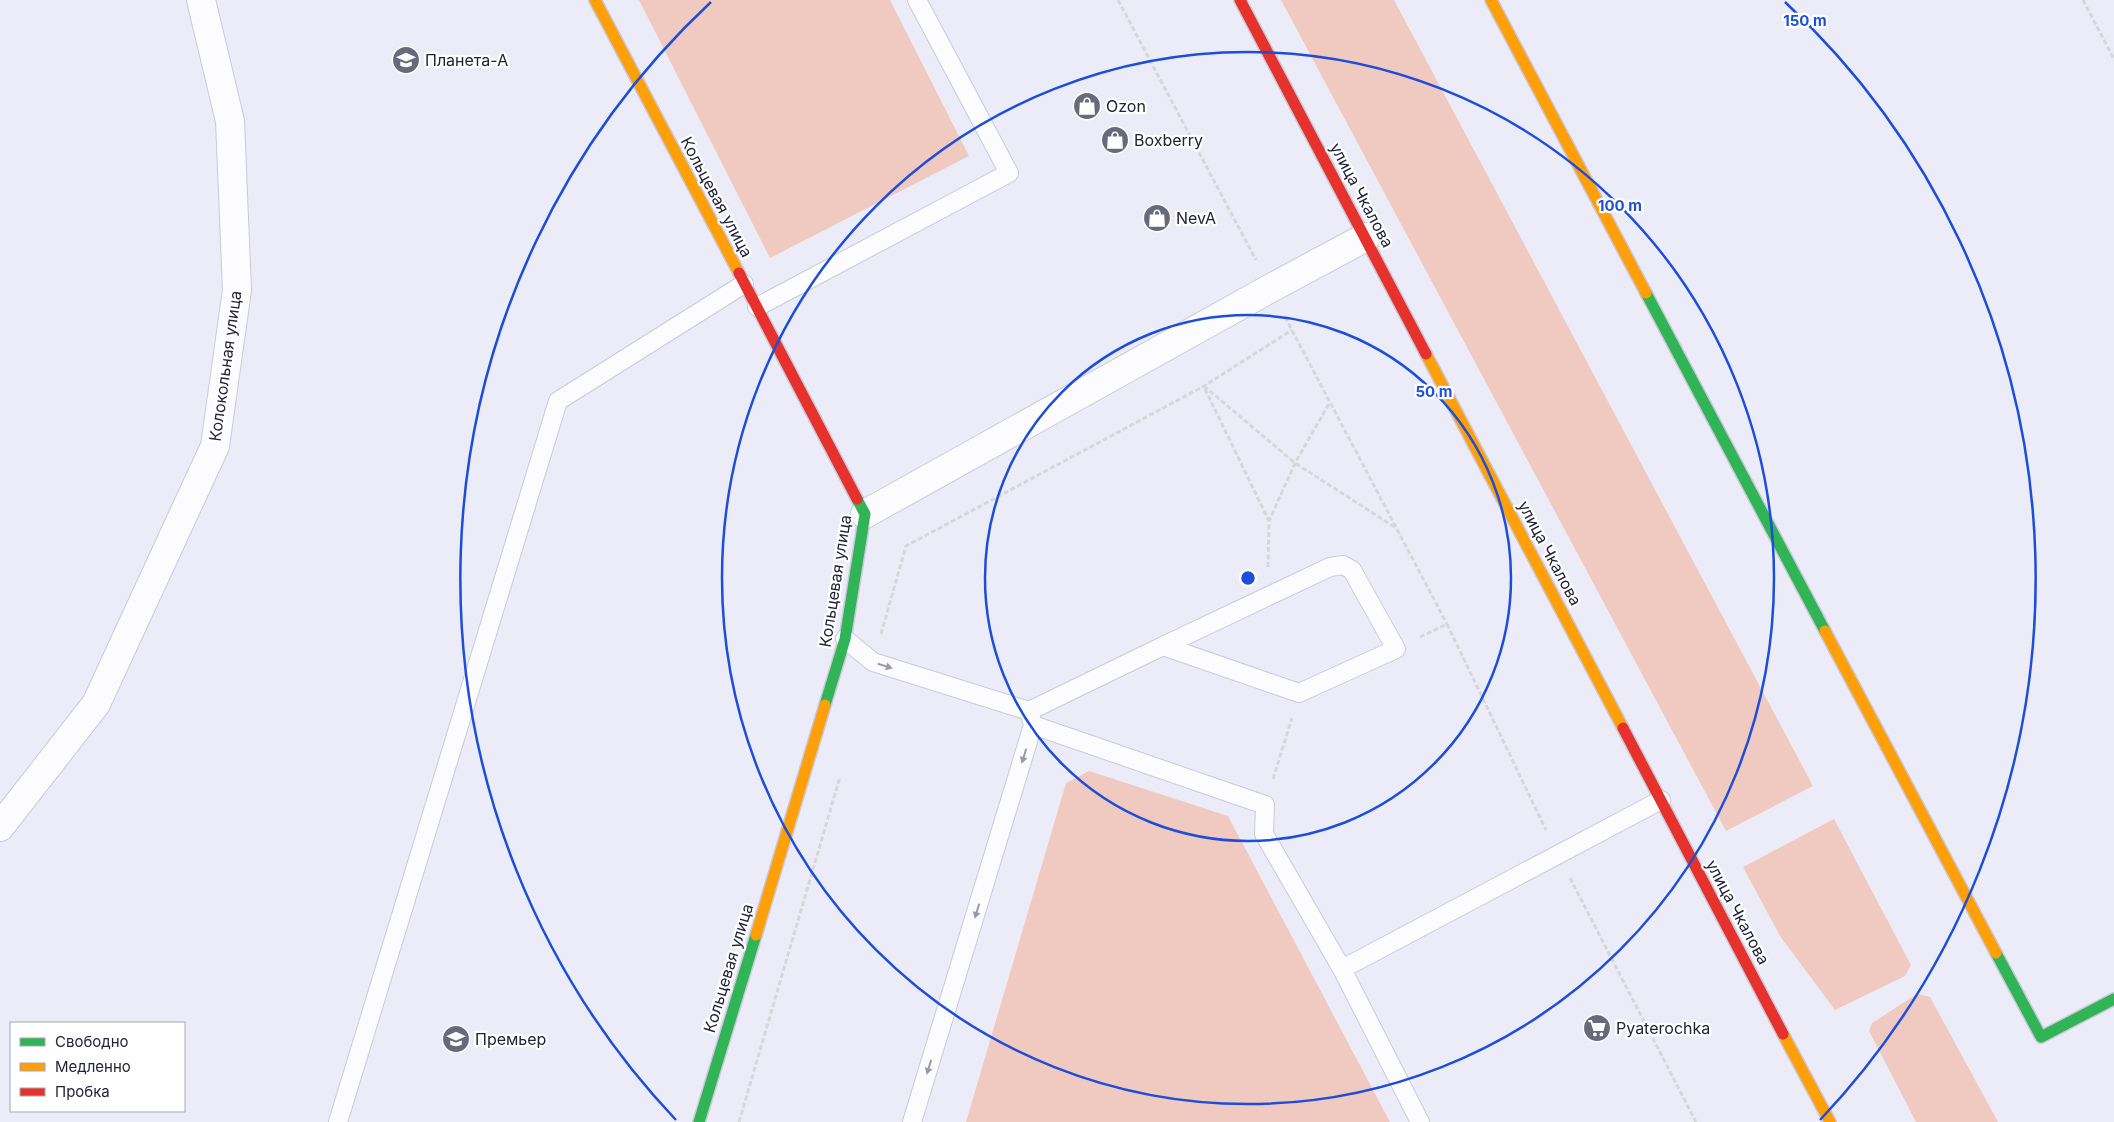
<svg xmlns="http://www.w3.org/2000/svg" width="2114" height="1122" viewBox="0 0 2114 1122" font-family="Inter,sans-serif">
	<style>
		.green { fill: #f0cac0 }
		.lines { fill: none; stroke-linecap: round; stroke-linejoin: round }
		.lane-casing { stroke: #c9c9da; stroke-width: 20 }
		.street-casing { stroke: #c9c9da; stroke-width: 30 }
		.fast-casing { stroke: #c9c9da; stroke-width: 14 }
		.slow-casing { stroke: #c9c9da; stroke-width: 14 }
		.jam-casing { stroke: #c9c9da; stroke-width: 14 }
		.path { stroke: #d7d7db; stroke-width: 3; stroke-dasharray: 5 2.5; stroke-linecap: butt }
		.lane { stroke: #fcfcfe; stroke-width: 18 }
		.street { stroke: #fcfcfe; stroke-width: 28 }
		.fast { stroke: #30b455; stroke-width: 11 }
		.slow { stroke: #ff9f0a; stroke-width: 11 }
		.jam { stroke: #e5322d; stroke-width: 11 }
		.oneway { fill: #9a9aa5 }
		.ring { fill: none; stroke: #1d4ed8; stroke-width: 2.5 }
		.labels { text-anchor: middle; stroke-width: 4.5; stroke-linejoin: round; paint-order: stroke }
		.poi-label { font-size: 16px; fill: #222238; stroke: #fff; text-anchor: start }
		.street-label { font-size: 16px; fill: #222238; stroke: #fff }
		.centre { fill: #1d4ed8; stroke: #fff; stroke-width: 2.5 }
		.ring-label { font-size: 15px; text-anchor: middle; font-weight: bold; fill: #1d4ed8; stroke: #fff; stroke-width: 4.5; stroke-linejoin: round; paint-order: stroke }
	</style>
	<rect width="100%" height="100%" fill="#ececf9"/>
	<path class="green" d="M639,0h251l79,156 -199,102z
		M1281,0h113l419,786 -87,45z
		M1089,771l139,45 162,306h-424l100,-339z
		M1834,819l77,146 -6,11 -70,34 -55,-74 -37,-69z
		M1917,994l13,3 68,125h-82l-47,-91 3,-8z"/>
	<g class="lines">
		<g class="lane-casing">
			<path id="lane" d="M757,307l252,-134 -92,-173
				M845,639l28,23 156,49 4,14 -121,397
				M1029,711l134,-65 136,47 97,-44 -44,-79 -9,-5 -13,2 -167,79
				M1033,725l232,80 -1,29 78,135 78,153
				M1342,969l319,-169
				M338,1122l220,-721 186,-117"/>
		</g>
		<g class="street-casing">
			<path id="street" d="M865,514l406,-226 95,-51
				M0,827l96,-123 119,-258 22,-156 -7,-169 -29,-121"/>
		</g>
		<g class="fast-casing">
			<path id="fast" d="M1646,293l179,338
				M825,705l20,-66 20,-125 -8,-15
				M1996,953l45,84 73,-38
				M699,1122l57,-187"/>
		</g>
		<g class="slow-casing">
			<path id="slow" d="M595,0l144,273
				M1491,0l155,293
				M1426,354l197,374
				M1825,631l171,322
				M756,935l69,-230
				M1783,1034l47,88"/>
		</g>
		<g class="jam-casing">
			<path id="jam" d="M1240,0l186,354
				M739,273l118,226
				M1623,728l160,306"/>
		</g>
		<path class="path" d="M1118,0l138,260
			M2083,0l31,59
			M1285,317l162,307
			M1204,386l91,77 101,65
			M1205,389l64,132
			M1268,567l1,-46 26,-58 35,-61
			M881,634l25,-88 298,-160 88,-56
			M1420,637l27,-13 99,206
			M1273,779l19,-61
			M1570,878l126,244
			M739,1122l101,-345"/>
		<use href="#lane" class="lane"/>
		<use href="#street" class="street"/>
		<use href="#fast" class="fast"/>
		<use href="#slow" class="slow"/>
		<use href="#jam" class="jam"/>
	</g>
	<defs><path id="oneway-solid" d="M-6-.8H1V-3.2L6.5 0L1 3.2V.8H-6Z" transform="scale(1.25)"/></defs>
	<g class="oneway">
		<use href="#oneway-solid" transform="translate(885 666) rotate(17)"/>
		<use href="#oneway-solid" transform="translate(1024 756) rotate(107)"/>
		<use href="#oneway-solid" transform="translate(977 911) rotate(107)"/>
		<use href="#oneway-solid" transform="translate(929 1067) rotate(107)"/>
	</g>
	<g class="ring">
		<circle cx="1248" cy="578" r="263"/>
		<circle cx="1248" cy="578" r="526"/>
		<path d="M676 1120A788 788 0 0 1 711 2M1785 2A788 788 0 0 1 1820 1120"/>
	</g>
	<defs>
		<g id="school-disc" transform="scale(1.4375)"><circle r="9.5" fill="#69697c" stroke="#fff"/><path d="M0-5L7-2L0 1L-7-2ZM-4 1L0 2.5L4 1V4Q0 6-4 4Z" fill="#fff"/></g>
		<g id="shop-disc" transform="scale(1.4375)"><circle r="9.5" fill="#69697c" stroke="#fff"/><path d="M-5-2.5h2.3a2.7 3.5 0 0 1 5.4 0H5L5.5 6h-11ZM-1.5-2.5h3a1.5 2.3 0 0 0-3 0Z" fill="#fff"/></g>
		<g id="supermarket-disc" transform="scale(1.4375)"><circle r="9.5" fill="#69697c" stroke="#fff"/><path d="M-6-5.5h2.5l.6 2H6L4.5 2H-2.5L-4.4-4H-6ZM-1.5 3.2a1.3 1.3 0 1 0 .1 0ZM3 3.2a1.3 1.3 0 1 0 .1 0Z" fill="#fff"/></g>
	</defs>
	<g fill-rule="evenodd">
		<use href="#school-disc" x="406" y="60"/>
		<use href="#shop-disc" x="1087" y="106"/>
		<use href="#shop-disc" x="1115" y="140"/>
		<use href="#shop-disc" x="1157" y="218"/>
		<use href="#supermarket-disc" x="1597" y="1028"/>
		<use href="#school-disc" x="456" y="1039"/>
	</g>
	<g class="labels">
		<g class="poi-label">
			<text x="425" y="66">Планета-А</text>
			<text x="1106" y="112">Ozon</text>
			<text x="1134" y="146">Boxberry</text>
			<text x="1176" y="224">NevA</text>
			<text x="1616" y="1034">Pyaterochka</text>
			<text x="475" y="1045">Премьер</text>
		</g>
		<g class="street-label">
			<text transform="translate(1362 195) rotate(62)" y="6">улица Чкалова</text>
			<text transform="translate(717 197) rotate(62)" y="6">Кольцевая улица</text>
			<text transform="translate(225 366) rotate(-82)" y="6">Колокольная улица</text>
			<text transform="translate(1550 553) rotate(62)" y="6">улица Чкалова</text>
			<text transform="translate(835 581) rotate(-81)" y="6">Кольцевая улица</text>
			<text transform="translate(1738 912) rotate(62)" y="6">улица Чкалова</text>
			<text transform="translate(728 968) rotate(-73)" y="6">Кольцевая улица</text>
		</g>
	</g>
	<circle cx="1248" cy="578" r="8" class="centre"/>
	<g class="ring-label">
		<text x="1805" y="26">150 m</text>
		<text x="1620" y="211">100 m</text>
		<text x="1434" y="397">50 m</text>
	</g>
	<rect x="10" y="1022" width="175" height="90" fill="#ffffff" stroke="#a7a7af"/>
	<rect x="20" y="1038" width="25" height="8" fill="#30b455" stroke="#a7a7af"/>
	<text x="55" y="1047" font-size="15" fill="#222238">Свободно</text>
	<rect x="20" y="1063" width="25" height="8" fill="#ff9f0a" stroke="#a7a7af"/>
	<text x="55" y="1072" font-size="15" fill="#222238">Медленно</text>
	<rect x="20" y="1088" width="25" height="8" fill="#e5322d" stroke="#a7a7af"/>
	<text x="55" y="1097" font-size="15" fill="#222238">Пробка</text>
</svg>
